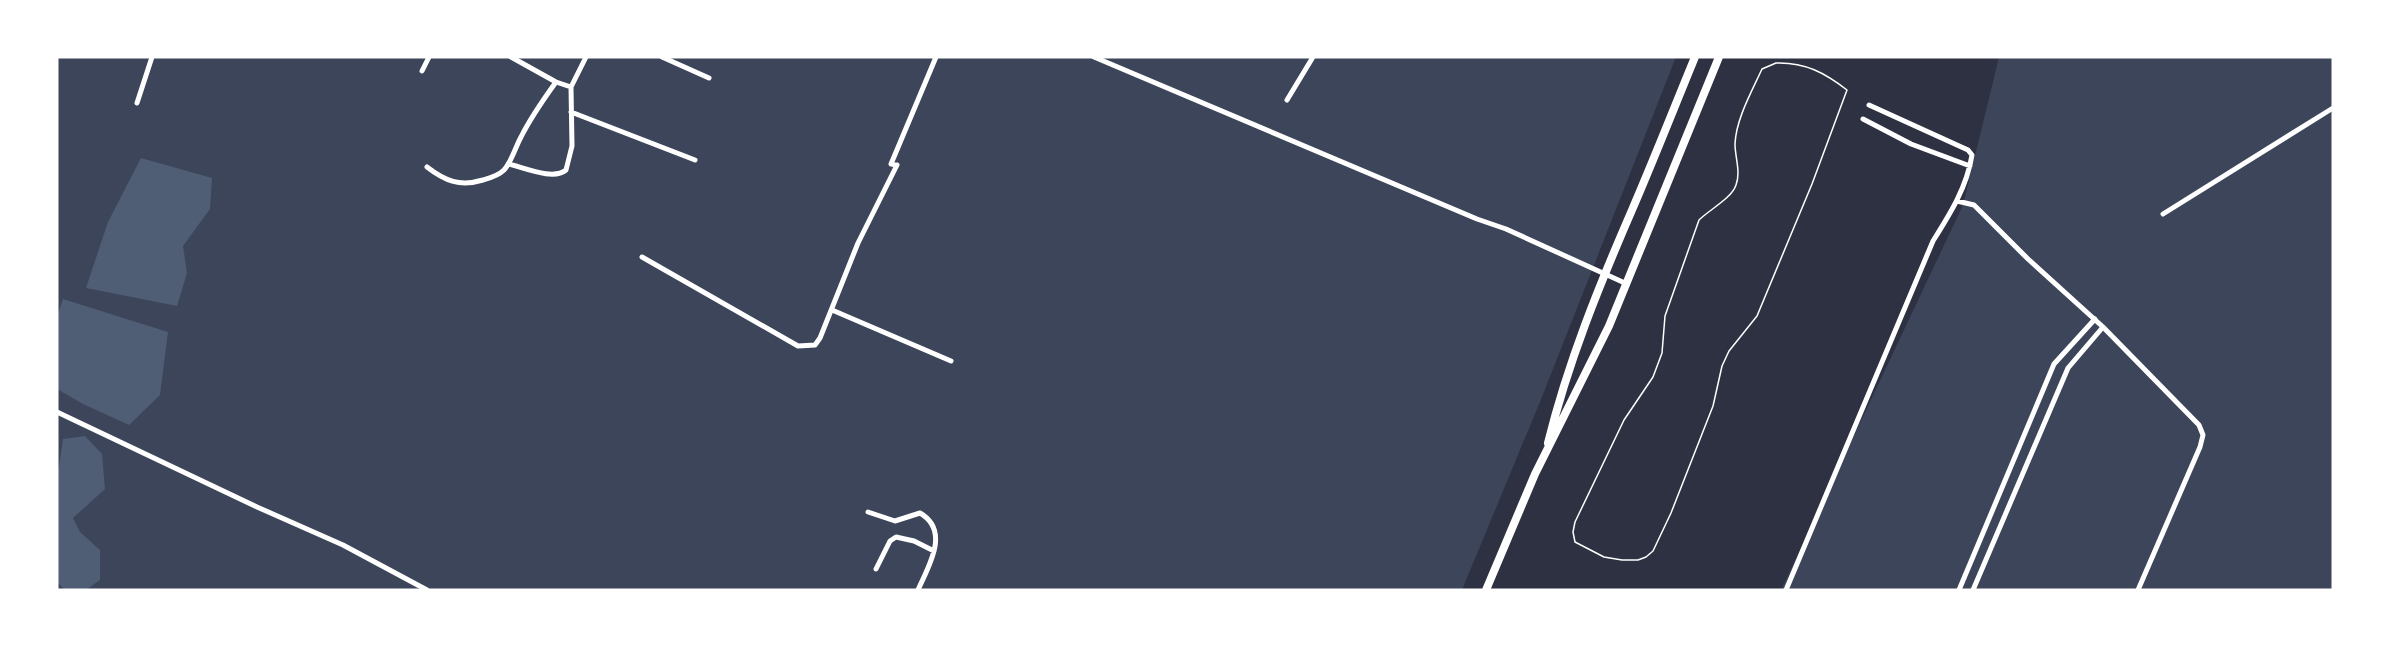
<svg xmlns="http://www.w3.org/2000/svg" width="2390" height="647" viewBox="0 0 2390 647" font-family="'Alegreya Sans',sans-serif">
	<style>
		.green { fill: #3c4559 }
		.water { fill: #4f5d75 }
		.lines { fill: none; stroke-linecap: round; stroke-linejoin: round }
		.path { stroke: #fff; stroke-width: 1.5 }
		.minor { stroke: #fff; stroke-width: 5 }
		.secondary { stroke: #fff; stroke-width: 8 }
	</style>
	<rect width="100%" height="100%" fill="#2d3142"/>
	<path class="green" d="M57,57h1619l-134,340 -80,193h-1405z
		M1999,57h334v533h-552l182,-385z"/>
	<path class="water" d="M141,158l71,20 -2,31 -27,37 4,27 -10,33 -91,-18 22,-66z
		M63,299l105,33 -8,63 -31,30 -46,-21 -26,-15v-73z
		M85,436l17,18 3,35 -32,29 7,14 20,18v30l-14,10h-21l-8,-8v-103l6,-40z"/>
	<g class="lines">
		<path class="path" d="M1776,63c29,-1 49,10 71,27l-35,94 -55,132 -28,35 -7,15 -9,40 -42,107 -18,38 -7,6 -8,3h-16l-18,-3 -29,-15 -2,-10 2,-10 49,-102 29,-43 9,-24 3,-37 34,-96c10,-10 33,-22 37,-35 5,-13 -1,-28 -1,-41 1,-25 17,-53 27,-75z"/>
		<path class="minor" d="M511,57l45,25 15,5
			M662,57l47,21
			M1094,57l383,162 29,10 121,55
			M422,71l7,-14
			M1287,100l26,-43
			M137,103l15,-46
			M571,112l124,48
			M1863,119l48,25 59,22
			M508,164c15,3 45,17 58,6l6,-24 -1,-59 15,-30
			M427,167c18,14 33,20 56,13 7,-2 15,-4 21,-10 8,-9 11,-22 17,-33 10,-20 22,-37 35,-55
			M1957,201l17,4 54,54 75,68 96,98 4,10 -3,12 -62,143
			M2163,214l170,-106
			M642,257l156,89 17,-1 5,-7 38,-95 39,-78 -6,-1 45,-107
			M832,310l119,51
			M57,412l200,95 86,38 84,45
			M868,512l27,9 25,-8c31,18 8,54 -2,77
			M876,569l14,-28 6,-4 18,4 20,10
			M1786,590l147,-349c17,-27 34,-54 39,-86l-4,-5 -99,-45
			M1959,590l95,-226 41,-45
			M1973,590l95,-222 35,-41"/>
		<path class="secondary" d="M1548,443c20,-81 51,-157 84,-233 22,-51 42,-102 63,-153
			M1486,590l49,-116 74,-148 110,-269"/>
	</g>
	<rect width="2390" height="647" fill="none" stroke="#ffffff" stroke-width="117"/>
</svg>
